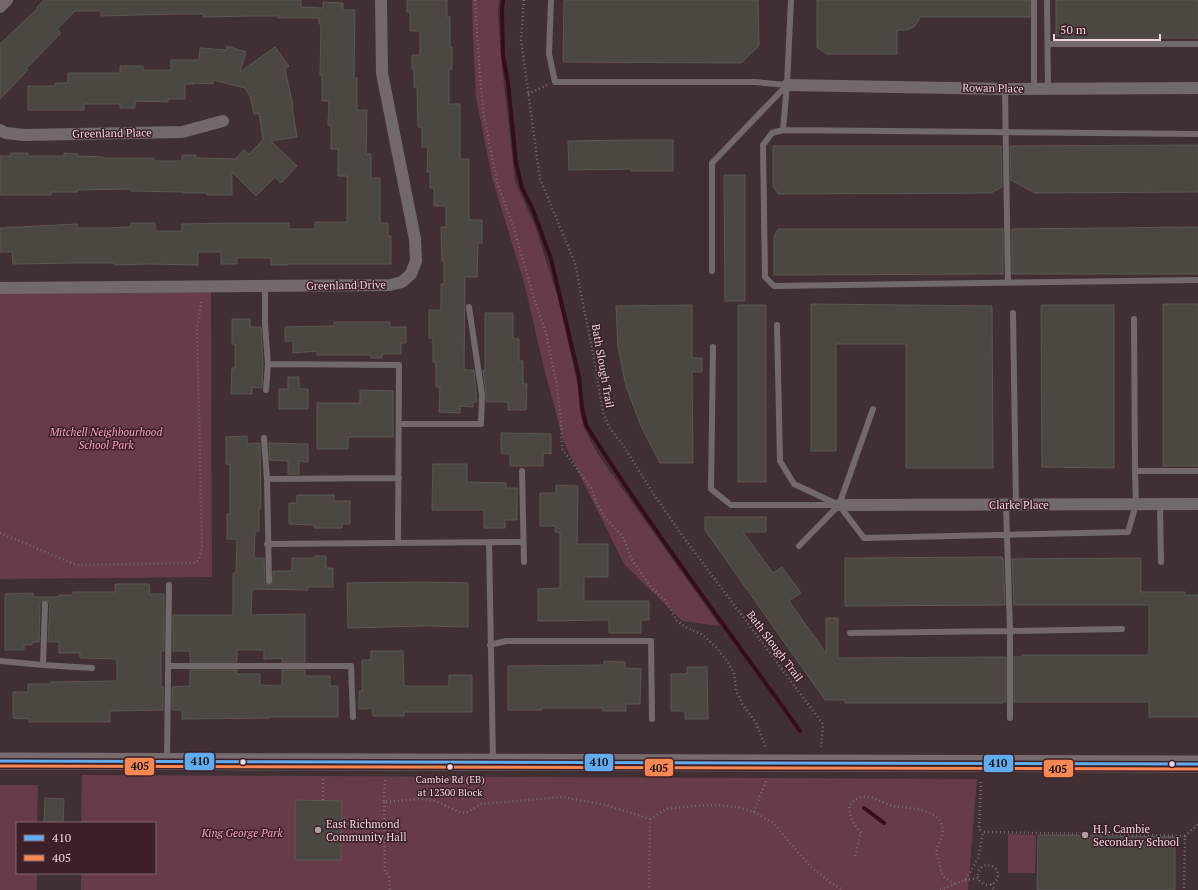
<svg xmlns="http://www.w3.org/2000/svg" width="1198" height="890" viewBox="0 0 1198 890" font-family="'PT Serif',serif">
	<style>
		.green { fill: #673c48 }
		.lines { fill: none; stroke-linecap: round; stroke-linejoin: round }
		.stream { stroke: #360c1b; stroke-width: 4 }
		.building { fill: #4b4842; stroke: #5c5753 }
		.path { stroke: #766d70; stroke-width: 2.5; stroke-dasharray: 1 3; stroke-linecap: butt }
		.lane { stroke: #71696b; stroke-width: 6 }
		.street { stroke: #71696b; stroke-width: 12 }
		.secondary { stroke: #766c6e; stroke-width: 17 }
		.bus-1-casing { stroke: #3c1f27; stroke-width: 6 }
		.bus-2-casing { stroke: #3c1f27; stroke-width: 6 }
		.bus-1 { stroke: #60acee; stroke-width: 3 }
		.bus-2 { stroke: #f88751; stroke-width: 3 }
		.bus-dot { fill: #ecd7dc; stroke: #3c1f27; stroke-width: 1.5 }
		.poi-dot { fill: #b09da1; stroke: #3c1f27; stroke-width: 1.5 }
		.labels { text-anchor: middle; stroke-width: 3; stroke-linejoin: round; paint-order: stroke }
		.bus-label { font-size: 10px; fill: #ecd7dc; stroke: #3c1f27 }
		.street-label { font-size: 11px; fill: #ecd7dc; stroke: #3c1f27 }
		.park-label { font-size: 11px; font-style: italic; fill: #f7a2b9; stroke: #3c1f27 }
		.poi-label { font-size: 11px; fill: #ecd7dc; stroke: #3c1f27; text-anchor: start }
		.line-badge { stroke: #3c1f27; stroke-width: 1.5 }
		.pale-badge-label { font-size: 11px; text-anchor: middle; font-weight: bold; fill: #111 }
	</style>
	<rect width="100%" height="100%" fill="#403034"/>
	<path class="green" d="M472,0h27l-1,15 3,43 14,123 20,45 23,72 20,88 3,31 4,13 14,26 121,170 -38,-5 -58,-57 -60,-121 -21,-79 -18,-78 -33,-108 -16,-81 -3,-58z
		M211,291l1,286 -212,2v-287z
		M82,775l895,4 -9,111h-887v-17h74v-50h-74z
		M0,785h38l-1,38h-20v50h20v17h-37z
		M1008,834l28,1 -1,38h-27z"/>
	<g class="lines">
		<path class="stream" d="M503,0l-1,11 1,44 5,28 8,80 6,25 11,22 18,49 28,118 3,31 4,17c66,105 142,205 214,306
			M864,808l20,15"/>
	</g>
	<path class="building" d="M44,0h257v7l22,1v-6l20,1v7h12l-1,68h3v32h10l-1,44h5v24h9v45h8v13h3v28h-103v1h-17v-7h-34v6h-16v-12h-23v13l-50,-1 -33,1v-2h-37l-65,1 -1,-12h-12v-24l77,-4v4h30l24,-1v-4h24v8h27v-7l54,-1h53v6h26v-7h32v-46h-9v-27h-7v-24h-3l1,-24h-7v-26h-2l1,-51h-2v-6h-41v-2h-25l-50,1v-3h-28l-74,2v-5h-26l-18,18 4,4 -35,36 2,1 -28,29v-55l38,-36 -1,-1z
		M407,0h40v17h3v30h2v22h-3v35h11v55h9v61h13v23h-4l-1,34h-12l-1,93h10l3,32h-4v5l-13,-1v7l-21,-1 1,-25h-4v-25h-3v-24h-4v-28h12v-26h3v-23h-2l-1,-34h5v-21h-12v-18h-4v-16h-3l1,-25h-6v-20h-4l-1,-40h-3v-18h-2v-14h8v-24h-10v-19h-3z
		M564,0h194l1,46 -18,17 -178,-1z
		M817,0h213v17h-110l-3,6 -3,4 -7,3h-10v24h-71l-9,-7z
		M1056,0h142v38h-135v-2h-7z
		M227,46l19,6 -6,20 35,-25 14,19 -4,3 8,37h-1l5,31 -26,4 26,25 -16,17 -6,-6 -19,19 -24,-24v23h-25v-2h-24v-1l-52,-1v-2l-53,1v2h-27v3h-51v-39h11v-3h17v3h36v-3l14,1v2l25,1v1h51v3h28v-6h14v3l39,1 9,-9 5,4 14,-14 -4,-27 -5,1 -4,-18 -5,-8 -32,-8v4l-19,-1v1h-9v15h-17v3l-33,-1v7h-15v-4h-36v6h-56v-24h27v-3h13v-10h52v-7h23v4h28v-10h28l1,-12 26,2z
		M633,140h40v31h-42l1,-2 -63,1 -1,-29z
		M1198,145v47l-163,1 -24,-13 -1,-34z
		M773,146h228l1,41 -11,6 -213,1 -5,-8z
		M724,175h21v126h-20z
		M1198,227v47h-186v-45z
		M778,229h225v45l-229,1v-38z
		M811,304l181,2 1,162h-87v-124h-70v107h-25z
		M1163,304h35v162h-35z
		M692,305v53h10v14h-10l1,91h-33l-19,-37 -15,-40 -8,-39 -2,-41z
		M738,305h28v177h-28z
		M1041,305h73v163l-72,-1z
		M485,313h28v25l6,1v22h4v23h4l-1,26h-18v-8h-22v-8l-3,-24h2z
		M232,319h18v8h11l2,37 -1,24 -10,-1v7h-21l1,-26h3v-24h-3z
		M334,322h56v5h16v16h-5v11h-19v4h-11v-3h-54v-4l-24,2v-12h-8v-14l49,-1z
		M288,377h11v12h9v20h-29v-20h9z
		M360,390l33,1v46h-45v12h-31v-46h43z
		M501,433l50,1v20l-8,-1v13h-33v-12l-9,-1z
		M247,436v8l13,-1 1,65h-2v23h-4l-1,27h10l1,26 4,1 4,-2v-12h19v-13h23v-2h11v12h7v19h-25v3l-56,-1 -1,26 54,-1v48h-23v-4l-18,1v-9h-27v12h-47v-11h-17v-36h60v-42h3l1,-34h-10v-25h3v-50h-4v-27z
		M269,443l39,1v18l-9,-1v13h-11v-13l-18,-1z
		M433,464h34v18l39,1v5h11v32h-12v8h-21v-18h-52z
		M556,485l22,1 -1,58h31v33h-24v24h65v19h-8v13h-32v-13l-71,1v-32l22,-1v-55l-5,-1v-6h-15v-33h16z
		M297,495h37v6h16v23h-8v4h-28v-3l-25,-1v-21h8z
		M705,517h61v15h-23l30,41 9,-6 19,26 -12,8 37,52v-35h12v40l168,-1v45h-4v1h-157v-3h-20l-120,-170z
		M1002,557v2h1l2,46 -160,1v-48z
		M1141,558v34h44v3h13v122h-49v-15h-135v-45h8v-2h127v-50h-135l-2,-46z
		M425,582l43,1v44l-43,-1 -77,2 -1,-45z
		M115,584h34l1,10h14v57h-3v36h2v23l-53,1v11h-81v-3l-16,-1v-26h15v-8h23v-2l66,-1v-22l-37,-1v-5h-21v-11h-11l2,-38 -1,-2 -3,-2h-3l-3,4 -1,38h-7v3h-8v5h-19v-56l28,-1v4h26v-2h14v-3h42z
		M371,651h32l1,35h45v-11h23v37h-68v4h-31l-1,-8 -13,1v-18h3v-31h9z
		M604,661l21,1v6l16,1 -1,35h-14v7h-23v-3h-61v2h-34v-44l96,-1z
		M687,667h20l1,52h-23v-8h-14v-37h16z
		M190,670h47v4h23v11l22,1v-16h23v6h25v10h8v31h-68v1l-88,1v-9h-10v-23l18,-1z
		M45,798l19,1 -1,24h-19z
		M295,800l47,1 -1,59h-46z
		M1038,835l137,2v53h-138z"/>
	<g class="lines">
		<path class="path" d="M475,0l5,76 4,41 13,65 17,47 19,66 13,38 11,53 4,35 1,28 30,40 4,13 8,14 19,21 9,23 19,27 14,13 12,21 10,7 16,7 12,11 12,15 7,12 2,18 7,14 13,18 10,25
			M524,0l-3,40 19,139 35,84 18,91 10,58 6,15 16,21 26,42 28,41 144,193 -2,23
			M528,94l19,-9
			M0,533l77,32 115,-2 5,-1 3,-6 2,-9 -5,-219 5,-29
			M385,780l-1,22 35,-3 17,2 23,11 7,1 15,-9 82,-7 43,8 44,14 -1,71
			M981,782l-2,47 4,3
			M323,800v-21
			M384,802l1,70 4,4 1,14
			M754,812l12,-31
			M650,819l16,-10 28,-3 20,-1 23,2 17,5 19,11 37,43 21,17 12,7
			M1185,836l13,-12
			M855,856l6,-23c-8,-9 -11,-15 -12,-27 5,-6 7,-9 15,-9 11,-1 19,7 29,9 13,2 41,2 48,17 5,12 -2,16 -4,26 -1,3 1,8 2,12 3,14 2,16 16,23
			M978 875a10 10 0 1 1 20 0a10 10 0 1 1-20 0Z
			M965,880l13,-2
			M991,884l3,6
			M940,890l25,-10 13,-21 5,-27 202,4 -1,54"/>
		<path class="lane" d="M551,0l-2,54 6,28h200l32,3
			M1047,0l1,89
			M1048,44h150
			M1005,89l3,194
			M1034,89v-89
			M783,130l4,-45 4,-85
			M1198,134l-415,-4 -11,3 -9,12 2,132 9,9 424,-6
			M712,271v-108l75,-78
			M265,286v38l3,40 -2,26
			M1013,313l3,192
			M1134,319l1,152
			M777,325l3,136 14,23 45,21 25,33 264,-6 8,-28 -1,-33h63
			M713,347l-2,142 20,16h105
			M268,364l131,1 -1,178
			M399,424h82l1,-29 -13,-88
			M264,438l3,41 2,102
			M522,471l2,91
			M267,479l132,-1
			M1160,504l1,58
			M489,542l4,219
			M267,544l256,-2
			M799,546l40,-41 34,-96
			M850,633l160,-2 -4,-126
			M490,645l16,-4h145l1,78
			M0,661l43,4 2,-61
			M43,665l49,3
			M168,666h183l2,51
			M1010,718v-87l112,-2
			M167,761l2,-176"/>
		<path class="street" d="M0,7l7,-7
			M787,85l218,4 193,-1
			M0,130l6,3 18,2 158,-3 41,-11
			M0,288l390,-3 12,-3 9,-8 5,-13 -1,-22 -33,-166 -1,-73
			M839,505l359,-1"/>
		<path class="secondary" d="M0,761l1198,3"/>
		<g class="bus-1-casing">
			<path id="bus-1" d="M0,761l1198,3"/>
		</g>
		<g class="bus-2-casing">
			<path id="bus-2" d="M0,766l1198,3"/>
		</g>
		<use href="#bus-1" class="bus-1"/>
		<use href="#bus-2" class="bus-2"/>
	</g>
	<g class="bus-dot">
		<circle cx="243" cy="762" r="3.5"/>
		<circle cx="1172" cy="764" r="3.5"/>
		<circle cx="450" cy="767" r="3.5"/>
	</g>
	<g class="poi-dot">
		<circle cx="318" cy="830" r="4"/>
		<circle cx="1085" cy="835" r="4"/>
	</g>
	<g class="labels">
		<g class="bus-label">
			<text x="450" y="783">Cambie Rd (EB)<tspan x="450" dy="13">at 12300 Block</tspan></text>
		</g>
		<g class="street-label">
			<text transform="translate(993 88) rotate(1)" y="4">Rowan Place</text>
			<text transform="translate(112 133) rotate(-1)" y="4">Greenland Place</text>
			<text transform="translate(346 285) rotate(-1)" y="4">Greenland Drive</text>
			<text transform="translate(603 366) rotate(80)" y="4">Bath Slough Trail</text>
			<text x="1019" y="509">Clarke Place</text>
			<text transform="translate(775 646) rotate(53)" y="4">Bath Slough Trail</text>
		</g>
		<g class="park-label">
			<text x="106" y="436">Mitchell Neighbourhood<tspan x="106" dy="13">School Park</tspan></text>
			<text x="242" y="837">King George Park</text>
		</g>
		<g class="poi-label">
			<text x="326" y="828">East Richmond<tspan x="326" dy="13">Community Hall</tspan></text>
			<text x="1093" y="833">H.J. Cambie<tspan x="1093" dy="13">Secondary School</tspan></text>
		</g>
	</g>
	<g class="line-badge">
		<rect x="184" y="752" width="31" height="19" rx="4" fill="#60acee"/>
		<rect x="584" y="753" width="30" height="19" rx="4" fill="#60acee"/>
		<rect x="983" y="754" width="31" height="19" rx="4" fill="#60acee"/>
		<rect x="124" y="757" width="31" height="19" rx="4" fill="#f88751"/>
		<rect x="644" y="758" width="30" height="19" rx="4" fill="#f88751"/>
		<rect x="1043" y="759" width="31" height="19" rx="4" fill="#f88751"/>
	</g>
	<g class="pale-badge-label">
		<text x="200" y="765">410</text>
		<text x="599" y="766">410</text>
		<text x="998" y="767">410</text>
		<text x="140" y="770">405</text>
		<text x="659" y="772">405</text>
		<text x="1058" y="773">405</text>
	</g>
	<rect x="16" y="822" width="140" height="52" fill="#3c1f27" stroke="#82696f"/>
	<rect x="24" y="835" width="20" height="6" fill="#60acee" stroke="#82696f"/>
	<text x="52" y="842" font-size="12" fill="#ecd7dc">410</text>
	<rect x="24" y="855" width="20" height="6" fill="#f88751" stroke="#82696f"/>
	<text x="52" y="862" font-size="12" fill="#ecd7dc">405</text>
	<path d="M1054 34v6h106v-6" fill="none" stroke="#ecd7dc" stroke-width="2"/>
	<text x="1060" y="34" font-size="12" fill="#ecd7dc" stroke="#3c1f27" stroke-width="3" paint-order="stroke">50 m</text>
</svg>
